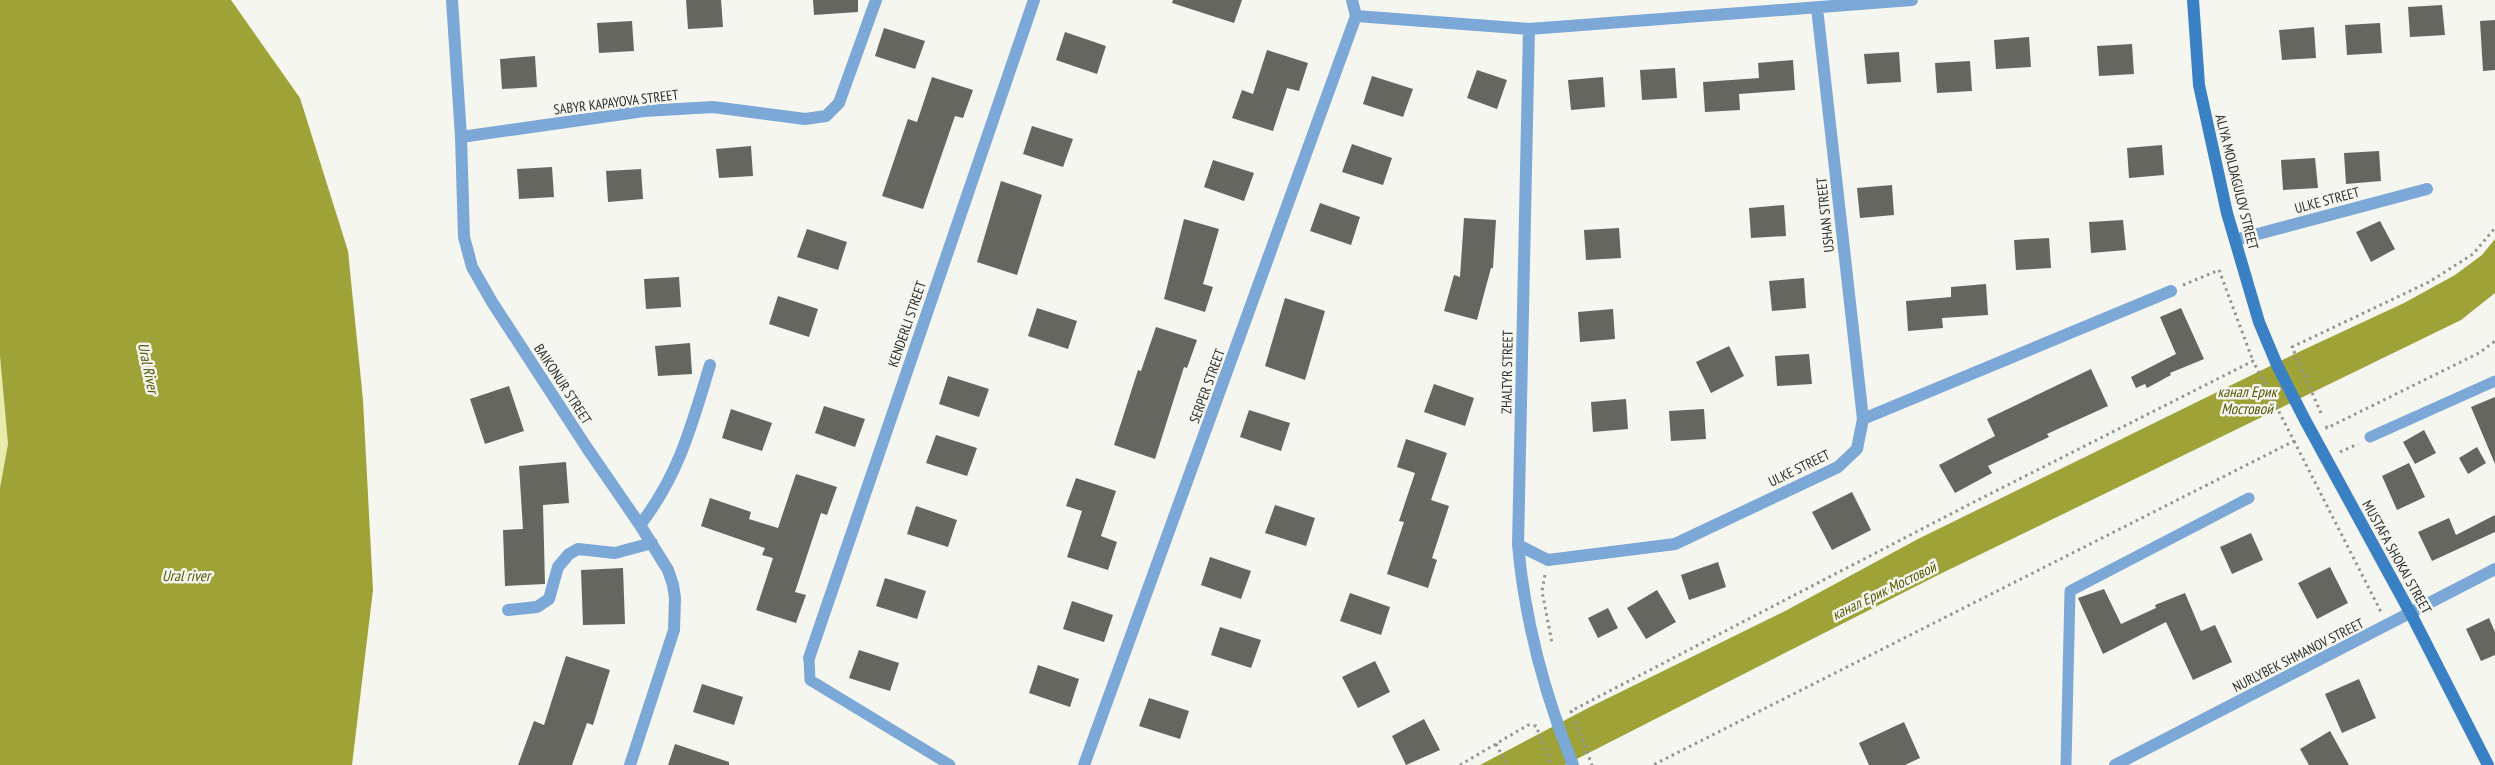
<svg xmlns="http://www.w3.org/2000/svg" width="2495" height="765" viewBox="0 0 2495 765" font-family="'PT Sans Narrow',sans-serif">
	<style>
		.green { fill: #e8ecab }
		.water { fill: #9fa237 }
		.building { fill: #666661 }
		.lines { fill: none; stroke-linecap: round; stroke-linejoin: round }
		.path { stroke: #949490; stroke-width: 3; stroke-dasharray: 2.5 4; stroke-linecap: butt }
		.lane { stroke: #7ba8d7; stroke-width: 11 }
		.street { stroke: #7ba8d7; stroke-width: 12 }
		.secondary { stroke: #3a80c5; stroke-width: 12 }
		.labels { text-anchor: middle; stroke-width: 5; stroke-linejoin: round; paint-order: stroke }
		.street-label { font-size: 14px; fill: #2e2e2c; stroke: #f5f6f0 }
		.water-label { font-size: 15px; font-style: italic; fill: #565806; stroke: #f5f6f0 }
	</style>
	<rect width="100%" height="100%" fill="#f5f6f0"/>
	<path class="green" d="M0,356l8,88 -8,44z"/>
	<path class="water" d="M0,0h231l69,98 48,153 15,149 10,190 -21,175h-352v-277l8,-44 -8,-88z
		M2495,239v54l-34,27 -525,256 -371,189h-85l110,-58 197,-97 131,-71 385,-189 101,-47 51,-28 27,-20z"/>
	<path class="building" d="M686,0h35l2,27 -35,2z
		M813,0h45v12l-44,3z
		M1173,0h69l-8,23 -62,-20z
		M2442,5l3,30 -35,2 -2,-30z
		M2495,20v50l-12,1 -3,-50z
		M632,21l2,30 -35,2 -2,-30z
		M2380,23l2,30 -35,2 -2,-30z
		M2314,27l2,31 -34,2 -3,-30z
		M884,28l41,13 -10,28 -40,-13z
		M1065,32l41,14 -9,28 -41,-14z
		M2029,37l2,30 -35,2 -2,-29z
		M2132,44l2,30 -35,2 -2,-30z
		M1267,50l41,13 -9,28 -12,-3 -14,43 -41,-13 10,-28 11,4z
		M1899,52l2,30 -34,2 -3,-30z
		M535,56l2,31 -35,2 -2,-30z
		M1793,60l2,30 -56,4 1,16 -35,2 -2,-30 56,-4 -1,-15z
		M1970,61l2,30 -35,2 -2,-30z
		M1675,68l2,30 -35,2 -2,-30z
		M1477,70l30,10 -10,29 -30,-11z
		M1372,76l41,13 -10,28 -40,-13z
		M932,77l41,13 -10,28 -8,-2 -32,93 -41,-13 26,-77 9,3z
		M1603,77l2,30 -34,3 -3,-30z
		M1032,126l41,13 -10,28 -40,-13z
		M1352,144l40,14 -9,27 -41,-13z
		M2162,145l2,30 -35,3 -2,-30z
		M751,146l2,30 -34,2 -3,-29z
		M2379,151l2,30 -35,3 -2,-31z
		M2315,158l3,30 -35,2 -2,-30z
		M1213,160l41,13 -10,28 -40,-14z
		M552,167l2,30 -35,2 -2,-30z
		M641,169l2,30 -35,3 -2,-31z
		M1001,181l41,14 -25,80 -40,-13z
		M1892,185l2,30 -34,3 -3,-30z
		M1320,203l40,14 -9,28 -41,-14z
		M1784,205l2,31 -35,2 -2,-30z
		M1464,218l32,2 -3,48h-2l-14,52 -33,-9 10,-36 6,2z
		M1184,219l35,10 -16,55 10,3 -8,25 -41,-13z
		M2123,220l3,30 -35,3 -2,-31z
		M2380,221l15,28 -24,13 -15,-30z
		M1619,228l2,30 -35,2 -2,-30z
		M807,229l40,13 -9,28 -41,-13z
		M2049,238l2,30 -35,2 -2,-30z
		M679,277l2,30 -35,2 -2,-30z
		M1804,278l2,30 -34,3 -3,-30z
		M1986,284l2,31 -46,3 1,10 -35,3 -2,-30 45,-4v-10z
		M778,296l40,13 -9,28 -40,-13z
		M1285,298l40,13 -20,69 -40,-14z
		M1037,308l40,13 -9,28 -40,-13z
		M2181,308l23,51 -34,14 1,2 -24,13 -2,-4 -9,4 -5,-11 45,-23 -16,-37z
		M1613,309l2,30 -35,3 -2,-30z
		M1156,327l41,13 -10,28 -3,-1 -29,92 -41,-14 24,-75 3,1z
		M690,343l2,31 -34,2 -3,-30z
		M1729,346l15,30 -33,17 -15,-31z
		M1809,354l3,30 -35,2 -2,-30z
		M2091,369l17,37 -61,28 2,3 -61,29 4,7 -37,20 -16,-28 56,-29 -8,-17z
		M948,376l41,13 -10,28 -40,-13z
		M1434,384l40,14 -9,28 -41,-14z
		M509,386l15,45 -39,13 -15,-45z
		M2495,397v67l-24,-57z
		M1626,399l2,30 -35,3 -2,-30z
		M824,406l41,13 -10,28 -40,-14z
		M731,409l41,14 -10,28 -40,-13z
		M1704,409l2,30 -35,2 -2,-30z
		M1249,410l41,13 -9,28 -41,-14z
		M2424,430l12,23 -21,11 -12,-22z
		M936,435l41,13 -10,28 -41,-13z
		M1406,439l41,14 -16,47 18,6 -17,52 5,2 -9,28 -41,-14 17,-52 -5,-1 16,-48 -18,-6z
		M2477,447l9,16 -18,11 -9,-16z
		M566,462l3,41 -26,2 2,79 -40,2 -2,-56 20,-1 -4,-63z
		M2409,463l16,34 -28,13 -15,-34z
		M796,474l41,13 -10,28 -6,-2 -26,79 11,3 -10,28 -40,-13 17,-52 -11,-3 3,-7 -64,-22 9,-28 41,14 -2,7 29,9z
		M1076,478l40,13 -15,45 16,6 -9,28 -41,-13 15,-46 -16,-5z
		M1852,492l19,38 -39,20 -20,-38z
		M1275,505l40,13 -9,28 -41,-13z
		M916,506l41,14 -9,27 -41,-13z
		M2495,515v17l-63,29 -14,-29 31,-14 7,17z
		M2251,533l12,27 -31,14 -12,-27z
		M1210,557l41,14 -10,28 -40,-14z
		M1718,562l8,25 -37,13 -8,-25z
		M2330,567l18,36 -31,16 -19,-36z
		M623,568l2,56 -42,1 -2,-55z
		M885,578l41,13 -9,28 -41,-13z
		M2104,589l17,35 35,-16 -1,-3 30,-12 16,38 14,-6 17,37 -39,18 -27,-58 -63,32 -25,-56z
		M1657,590l19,32 -30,17 -19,-31z
		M1350,593l40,14 -9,28 -41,-14z
		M1072,601l41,14 -9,27 -41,-13z
		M1608,608l10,20 -20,10 -10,-20z
		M2489,618l6,14v23l-14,6 -15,-32z
		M1220,627l41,13 -10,28 -40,-13z
		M859,650l40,13 -9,28 -41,-13z
		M566,656l44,14 -17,55 -6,-2 -15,42h-54l16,-44 10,4z
		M1375,661l15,31 -32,16 -16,-31z
		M1038,665l41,14 -9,28 -41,-14z
		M2359,679l17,39 -34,15 -17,-39z
		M702,684l41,13 -9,28 -41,-13z
		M1149,698l40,13 -9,28 -41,-13z
		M1424,719l16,31 -34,15 -14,-29z
		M1904,722l16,36 -15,7h-36l-10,-22z
		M2330,731l19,34h-40l-9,-16z
		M675,744l54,18v3h-61z"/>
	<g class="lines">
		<path class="path" d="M2183,285l36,-15 34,91
			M2321,413l-29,-66 137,-65 44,-28 22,-26
			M2326,426l1,2 152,-75 16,-12
			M2294,441l87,171
			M2340,452l18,-8
			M1545,575l-3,16 10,52
			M1572,713l-1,-2 399,-207 283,-143 41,80 -641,324
			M1575,721l17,44
			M1496,744l11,21
			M1460,765l68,-40 8,1 16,39"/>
		<path class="lane" d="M2370,437l125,-56
			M809,658l1,22 140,85
			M2066,765l4,-174 179,-93"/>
		<path class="street" d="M452,0l9,137 3,100 8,30 20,35 95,146 53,77 28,45 5,15 2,13 -1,32 -44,135
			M1352,0l4,16 173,13 383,-29
			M1817,8l46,411
			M1529,29l-11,516c7,77 26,148 55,220
			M461,137l183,-26 69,-4 92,12 21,-3 13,-13 37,-103
			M2235,240l192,-51
			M640,525c39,-50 52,-101 70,-160
			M1518,545l30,15 127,-16 163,-77 19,-18 6,-30 308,-128
			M508,610l29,-3 12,-8 9,-32 11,-13 9,-5 37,4 37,-10
			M809,658l225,-658
			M1084,765l272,-749
			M2115,765l380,-196"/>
		<path class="secondary" d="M2193,0l6,85 28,128 32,109 18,43 28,55 106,194 77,151"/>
	</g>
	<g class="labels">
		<g class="street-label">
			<text transform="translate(616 102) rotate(-7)" y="5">SABYR KAPAYOVA STREET</text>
			<text transform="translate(2237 182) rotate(76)" y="5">ALIYA MOLDAGULOV STREET</text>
			<text transform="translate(2327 200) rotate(-15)" y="5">ULKE STREET</text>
			<text transform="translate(1825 215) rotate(-96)" y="5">USHAN STREET</text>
			<text transform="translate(907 324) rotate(-71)" y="5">KENDERLI STREET</text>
			<text transform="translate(1507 372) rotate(-89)" y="5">ZHALTYR STREET</text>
			<text transform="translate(563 384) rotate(57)" y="5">BAIKONUR STREET</text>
			<text transform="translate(1207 386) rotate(-70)" y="5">SERPER STREET</text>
			<text transform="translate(1799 468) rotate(-26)" y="5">ULKE STREET</text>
			<text transform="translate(2397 557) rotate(61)" y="5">MUSTAFA SHOKAI STREET</text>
			<text transform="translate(2298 655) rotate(-27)" y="5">NURLYBEK SHMANOV STREET</text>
		</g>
		<g class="water-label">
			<text transform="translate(148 368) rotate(78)" y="5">Ural River</text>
			<text x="2247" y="397">канал Ерик<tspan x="2247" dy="17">Мостовой</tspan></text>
			<text x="186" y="581">Ural river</text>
			<text transform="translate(1884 591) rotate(-26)" y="5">канал Ерик Мостовой</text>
		</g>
	</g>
</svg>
